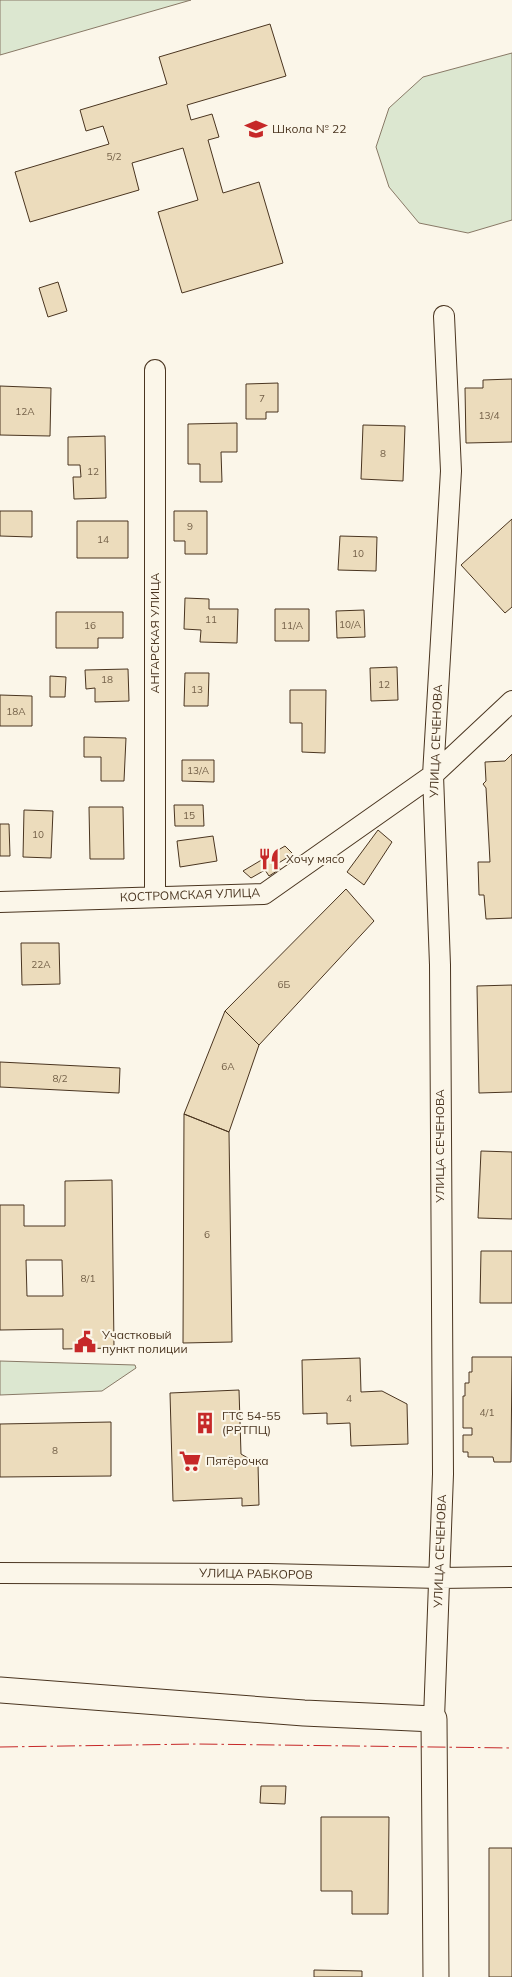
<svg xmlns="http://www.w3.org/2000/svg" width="512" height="1977" viewBox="0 0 512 1977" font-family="Mulish,sans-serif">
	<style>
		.green { fill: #dce7d0; stroke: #887966 }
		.building { fill: #ecdcbc; stroke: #4a3520; fill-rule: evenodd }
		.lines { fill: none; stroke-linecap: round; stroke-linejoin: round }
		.minor-casing { stroke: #4a3520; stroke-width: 22 }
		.tertiary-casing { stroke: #4a3520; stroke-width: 27 }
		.minor { stroke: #fbf6e9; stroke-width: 20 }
		.tertiary { stroke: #fbf6e9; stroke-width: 25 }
		.power { stroke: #c62828; stroke-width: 1; stroke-dasharray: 18 4 2.5 4; stroke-linecap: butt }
		.labels { text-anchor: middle; stroke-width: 4; stroke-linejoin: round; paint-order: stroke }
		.number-label { font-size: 10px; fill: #725f47 }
		.poi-label { font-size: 12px; fill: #4a3520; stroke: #fbf6e9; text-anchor: start }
		.street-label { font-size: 12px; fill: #4a3520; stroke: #fbf6e9 }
	</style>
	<rect width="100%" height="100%" fill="#fbf6e9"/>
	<path class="green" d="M0,0h191l-191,55z
		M512,53v167l-44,13 -49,-10 -30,-36 -13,-40 13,-39 34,-31z
		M0,1361l135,4 1,3 -34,23 -102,4z"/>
	<path class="building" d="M270,24l16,52 -99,29 4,15 21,-6 7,23 -11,3 15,53 36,-11 24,81 -101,30 -24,-81 40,-12 -15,-52 -51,15 7,27 -109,32 -15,-50 94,-28 -6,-18 -17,5 -6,-21 87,-26 -8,-27z
		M58,282l9,29 -19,6 -9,-29z
		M512,379v63l-46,1 -1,-55h18v-8z
		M278,383v29h-12v7h-20v-35z
		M0,386l51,2 -1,48 -50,-1z
		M237,423v29h-16l1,30h-22v-18h-12v-40z
		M363,425l42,1 -2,55 -42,-2z
		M105,436l1,62 -32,1 -1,-22h8l-1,-12h-12v-28z
		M0,511h32v26l-32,-1z
		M174,511h33v43h-22v-13h-11z
		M512,519v88l-7,6 -44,-48z
		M77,521h51v37h-51z
		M340,536l37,1 -1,34 -38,-1z
		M185,598l24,1v10h29l-1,34 -37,-1 1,-12 -17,-1z
		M275,609h34v32h-34z
		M364,610l1,27 -28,1 -1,-27z
		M56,612h67v26h-25v10h-42z
		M397,667l1,33 -27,1 -1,-33z
		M128,669l1,32 -34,1v-14l-9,1 -1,-19z
		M185,673h24l-1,33h-24z
		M50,676l16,1 -1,20h-15z
		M290,690h36l-1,63 -23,-1v-29h-12z
		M0,695l32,1v30h-32z
		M84,737l42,1 -2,43h-23v-24h-17z
		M512,754v164l-26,1 -2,-24h-5l-1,-33h12l-4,-74 -3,-4 3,-3 -1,-19 20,-1z
		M182,760h32v22l-32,-1z
		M174,805h29l1,21h-29z
		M89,807h34l1,52h-34z
		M24,810l29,1 -2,47 -28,-1z
		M0,824h9l1,32h-10z
		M378,830l14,12 -28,43 -17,-13z
		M213,836l4,25 -37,6 -3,-26z
		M285,846l8,8 -16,10 3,5 -11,7 -4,-6 -14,8 -8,-7z
		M346,889l28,32 -115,124 -34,-34z
		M21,943h38l1,41 -38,1z
		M512,985v107l-33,1 -2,-107z
		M225,1011l34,34 -30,87 -45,-18z
		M0,1062l120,6 -1,25 -119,-6z
		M184,1114l45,18 3,210 -49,1z
		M481,1151l31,1v67l-34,-1z
		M112,1180l2,168 -51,1v-20l-63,1v-125h24v21h41v-45zM26,1260h36l1,36h-36z
		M481,1251h31v52h-32z
		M472,1357h40l-1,105h-17l-1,-5h-25v-5h-5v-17h9v-7h-9v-32h2v-13h4v-11h3z
		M360,1358l1,34 21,-1 25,13 1,40 -57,2 -1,-23 -23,1v-11l-24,1 -1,-54z
		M239,1390l2,64 17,10 1,41 -17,1v-8l-69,3 -3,-108z
		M111,1422v54l-111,1v-53z
		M261,1786h25l-1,18 -25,-1z
		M321,1817h68l-1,97h-36v-23h-31z
		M489,1848h23v129h-23z
		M314,1970l48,1v6h-48z"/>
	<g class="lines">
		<g class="minor-casing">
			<path id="minor" d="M155,370v527
				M0,902l264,-8 169,-119 79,-74
				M0,1573l268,1 172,4 72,-1
				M434,1719l9,-245 -3,-509 -7,-190 18,-304 -7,-155"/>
		</g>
		<g class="tertiary-casing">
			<path id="tertiary" d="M0,1690l304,23 130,6 2,258"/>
		</g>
		<use href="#minor" class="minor"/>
		<use href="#tertiary" class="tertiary"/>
		<path class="power" d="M0,1747l197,-3 315,4"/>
	</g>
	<defs>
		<g id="school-bare" transform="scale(1.725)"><path d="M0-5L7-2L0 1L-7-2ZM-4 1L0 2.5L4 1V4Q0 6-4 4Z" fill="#c62828" stroke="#fbf6e9" stroke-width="2.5" paint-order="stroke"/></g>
		<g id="restaurant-bare" transform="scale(1.725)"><path d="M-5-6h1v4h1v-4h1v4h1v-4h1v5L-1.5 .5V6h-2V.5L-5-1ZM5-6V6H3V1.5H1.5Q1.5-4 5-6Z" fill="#c62828" stroke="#fbf6e9" stroke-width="2.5" paint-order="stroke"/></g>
		<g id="civic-bare" transform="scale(1.725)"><path d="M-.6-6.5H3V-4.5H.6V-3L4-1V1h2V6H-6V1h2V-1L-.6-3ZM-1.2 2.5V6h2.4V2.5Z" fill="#c62828" stroke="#fbf6e9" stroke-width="2.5" paint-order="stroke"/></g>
		<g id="building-bare" transform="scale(1.725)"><path d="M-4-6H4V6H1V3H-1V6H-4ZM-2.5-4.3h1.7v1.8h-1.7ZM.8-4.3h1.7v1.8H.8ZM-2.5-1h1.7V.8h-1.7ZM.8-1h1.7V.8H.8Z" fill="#c62828" stroke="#fbf6e9" stroke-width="2.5" paint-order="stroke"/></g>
		<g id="supermarket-bare" transform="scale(1.725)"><path d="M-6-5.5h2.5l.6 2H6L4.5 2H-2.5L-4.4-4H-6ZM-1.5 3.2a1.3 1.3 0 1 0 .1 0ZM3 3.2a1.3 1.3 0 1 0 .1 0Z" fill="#c62828" stroke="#fbf6e9" stroke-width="2.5" paint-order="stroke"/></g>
	</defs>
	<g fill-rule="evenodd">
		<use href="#school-bare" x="256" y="129"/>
		<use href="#restaurant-bare" x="269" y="859"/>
		<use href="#civic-bare" x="85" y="1342"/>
		<use href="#building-bare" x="205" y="1423"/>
		<use href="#supermarket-bare" x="190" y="1461"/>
	</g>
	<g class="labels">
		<g class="number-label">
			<text x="114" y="160">5/2</text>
			<text x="262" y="402">7</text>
			<text x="25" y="415">12А</text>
			<text x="489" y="419">13/4</text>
			<text x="383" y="457">8</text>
			<text x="93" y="475">12</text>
			<text x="190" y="530">9</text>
			<text x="103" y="543">14</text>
			<text x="358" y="557">10</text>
			<text x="211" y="623">11</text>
			<text x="350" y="628">10/А</text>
			<text x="90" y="629">16</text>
			<text x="292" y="629">11/А</text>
			<text x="107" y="683">18</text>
			<text x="384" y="688">12</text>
			<text x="197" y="693">13</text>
			<text x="16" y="715">18А</text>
			<text x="198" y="774">13/А</text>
			<text x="189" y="819">15</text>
			<text x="38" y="838">10</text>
			<text x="41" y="968">22А</text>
			<text x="284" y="988">6Б</text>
			<text x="228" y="1070">6А</text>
			<text x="60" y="1082">8/2</text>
			<text x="207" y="1238">6</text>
			<text x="88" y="1282">8/1</text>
			<text x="349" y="1402">4</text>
			<text x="487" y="1416">4/1</text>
			<text x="55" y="1454">8</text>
		</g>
		<g class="poi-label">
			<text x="272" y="133">Школа № 22</text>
			<text x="286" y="863">Хочу мясо</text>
			<text x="102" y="1339">Участковый<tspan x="102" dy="14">пункт полиции</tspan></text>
			<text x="222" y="1420">ГТС 54-55<tspan x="222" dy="14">(РРТПЦ)</tspan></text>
			<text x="206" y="1465">Пятёрочка</text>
		</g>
		<g class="street-label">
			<text transform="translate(155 633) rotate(-90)" y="4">АНГАРСКАЯ УЛИЦА</text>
			<text transform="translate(436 741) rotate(-88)" y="4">УЛИЦА СЕЧЕНОВА</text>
			<text transform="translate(190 895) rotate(-2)" y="4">КОСТРОМСКАЯ УЛИЦА</text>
			<text transform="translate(440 1146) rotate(-90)" y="4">УЛИЦА СЕЧЕНОВА</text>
			<text transform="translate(440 1551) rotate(-88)" y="4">УЛИЦА СЕЧЕНОВА</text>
			<text transform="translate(256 1574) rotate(1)" y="4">УЛИЦА РАБКОРОВ</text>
		</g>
	</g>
</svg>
